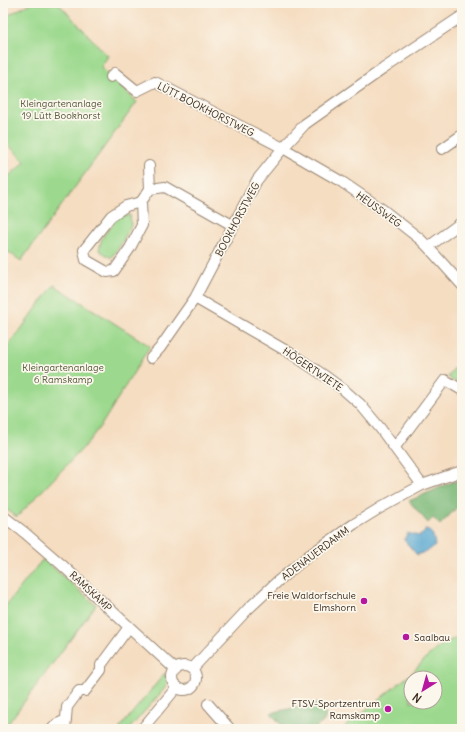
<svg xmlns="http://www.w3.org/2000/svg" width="465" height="732" viewBox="0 0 465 732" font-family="Delius,sans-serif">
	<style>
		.green { fill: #9cd98e; stroke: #6c8256; fill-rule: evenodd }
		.forest { fill: #7db979; stroke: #5c724c }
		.water { fill: #55a5cf; stroke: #486876 }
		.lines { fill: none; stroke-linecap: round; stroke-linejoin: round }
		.minor-casing { stroke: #988470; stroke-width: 12 }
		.minor { stroke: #fff; stroke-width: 10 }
		.poi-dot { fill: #b5179e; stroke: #fbf7ec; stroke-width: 1.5 }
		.labels { text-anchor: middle; stroke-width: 3.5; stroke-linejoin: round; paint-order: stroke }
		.park-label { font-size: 10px; fill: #53563a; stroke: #fbf7ec }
		.street-label { font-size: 10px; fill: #3b2a1e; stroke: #fbf7ec }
		.poi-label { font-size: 10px; fill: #3b2a1e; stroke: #fbf7ec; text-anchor: end }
	</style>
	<rect width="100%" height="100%" fill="#fbf7ec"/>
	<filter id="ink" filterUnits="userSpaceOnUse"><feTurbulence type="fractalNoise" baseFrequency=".025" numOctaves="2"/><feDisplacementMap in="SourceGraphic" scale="8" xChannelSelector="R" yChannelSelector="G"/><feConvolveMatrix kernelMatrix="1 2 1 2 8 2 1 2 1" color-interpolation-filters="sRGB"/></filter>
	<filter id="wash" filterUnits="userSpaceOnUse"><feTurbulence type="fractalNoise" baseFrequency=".012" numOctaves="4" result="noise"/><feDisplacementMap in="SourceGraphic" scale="16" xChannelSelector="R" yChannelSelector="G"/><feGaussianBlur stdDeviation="0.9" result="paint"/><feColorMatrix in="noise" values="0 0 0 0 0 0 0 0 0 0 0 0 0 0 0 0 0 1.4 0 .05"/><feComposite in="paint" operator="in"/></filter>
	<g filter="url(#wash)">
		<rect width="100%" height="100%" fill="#f5ddc1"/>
		<path class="green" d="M31,3h27l50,53 -7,11 36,35 -116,159 -18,-13v-67l22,-19 -22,-23v-121z
			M130,215l1,10 -11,21 -9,12 -12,-8 3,-12 16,-21z
			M54,285l96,61 -48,78 -18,23 -67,70 -14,-10v-90l1,-2 -1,-1v-61z
			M462,357v30l-14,-10z
			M43,559l53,46 -92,124h-1v-120z
			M462,635v94h-120l70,-56 17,-18 14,-11zM411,678h24v24h-24z
			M165,673l2,9 -2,6 -36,41h-10z"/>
		<path class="forest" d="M462,478v24l-22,23 -7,-7 -5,5 -19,-22z
			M315,703l5,2 6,10 -2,6 -10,8h-29l-14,-16z"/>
		<path class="water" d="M426,529c8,4 8,9 9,17l-6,4 -12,5 -13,-15 4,-7 11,3 5,-3z"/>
	</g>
	<g filter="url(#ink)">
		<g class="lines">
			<g class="minor-casing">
				<path id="minor" d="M111,77l4,-4 22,18 18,-9 128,66 59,34 41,28 37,29 8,8 34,38
					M442,149l20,-14
					M149,166l1,23
					M141,202l1,23 -12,23 -16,23 -7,1 -21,-12 -2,-10 27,-34 15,-10 15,-4 9,-13 15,-2 69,39
					M428,247l34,-25
					M195,298l95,55 35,23 19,14 16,14 20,24 42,57
					M151,358l9,-10 35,-50 62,-118 26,-32 22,-24 78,-55 79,-53
					M395,447l50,-67 17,10
					M3,516l22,17 37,32 114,105
					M172 678a12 12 0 1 1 24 0a12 12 0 1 1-24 0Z
					M192,669l56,-60 30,-28 29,-24 47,-33 26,-16 42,-23 40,-14
					M208,704l22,25
					M52,729l5,-5 9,-4
					M65,729l2,-22 12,-16h6l16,-21v-5l28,-38
					M142,729l35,-42"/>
			</g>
			<use href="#minor" class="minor"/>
		</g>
	</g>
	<g class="poi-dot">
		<circle cx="364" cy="601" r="4"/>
		<circle cx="406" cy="637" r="4"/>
		<circle cx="388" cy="709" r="4"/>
	</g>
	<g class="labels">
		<g class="park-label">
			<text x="61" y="107">Kleingartenanlage<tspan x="61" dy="12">19 Lütt Bookhorst</tspan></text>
			<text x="63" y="371">Kleingartenanlage<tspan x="63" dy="12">6 Ramskamp</tspan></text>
		</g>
		<g class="street-label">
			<text transform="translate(206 109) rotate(27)" y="4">LÜTT BOOKHORSTWEG</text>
			<text transform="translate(379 209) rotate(36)" y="4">HEUSSWEG</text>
			<text transform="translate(237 219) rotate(-62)" y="4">BOOKHORSTWEG</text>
			<text transform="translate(313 369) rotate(34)" y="4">HÖGERTWIETE</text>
			<text transform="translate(315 553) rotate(-37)" y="4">ADENAUERDAMM</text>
			<text transform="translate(91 591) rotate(43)" y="4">RAMSKAMP</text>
		</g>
		<g class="poi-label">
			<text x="356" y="599">Freie Waldorfschule<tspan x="356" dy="12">Elmshorn</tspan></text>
			<text x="414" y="641" text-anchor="start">Saalbau</text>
			<text x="380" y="707">FTSV-Sportzentrum<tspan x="380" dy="12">Ramskamp</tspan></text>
		</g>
	</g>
	<rect width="465" height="732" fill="none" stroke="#fbf7ec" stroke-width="16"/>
	<g transform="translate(423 690) rotate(217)"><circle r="19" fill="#fbf7ec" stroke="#aea59a"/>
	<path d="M0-3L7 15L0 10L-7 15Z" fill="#b5179e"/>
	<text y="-6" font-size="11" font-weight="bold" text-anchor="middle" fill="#3b2a1e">N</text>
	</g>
</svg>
